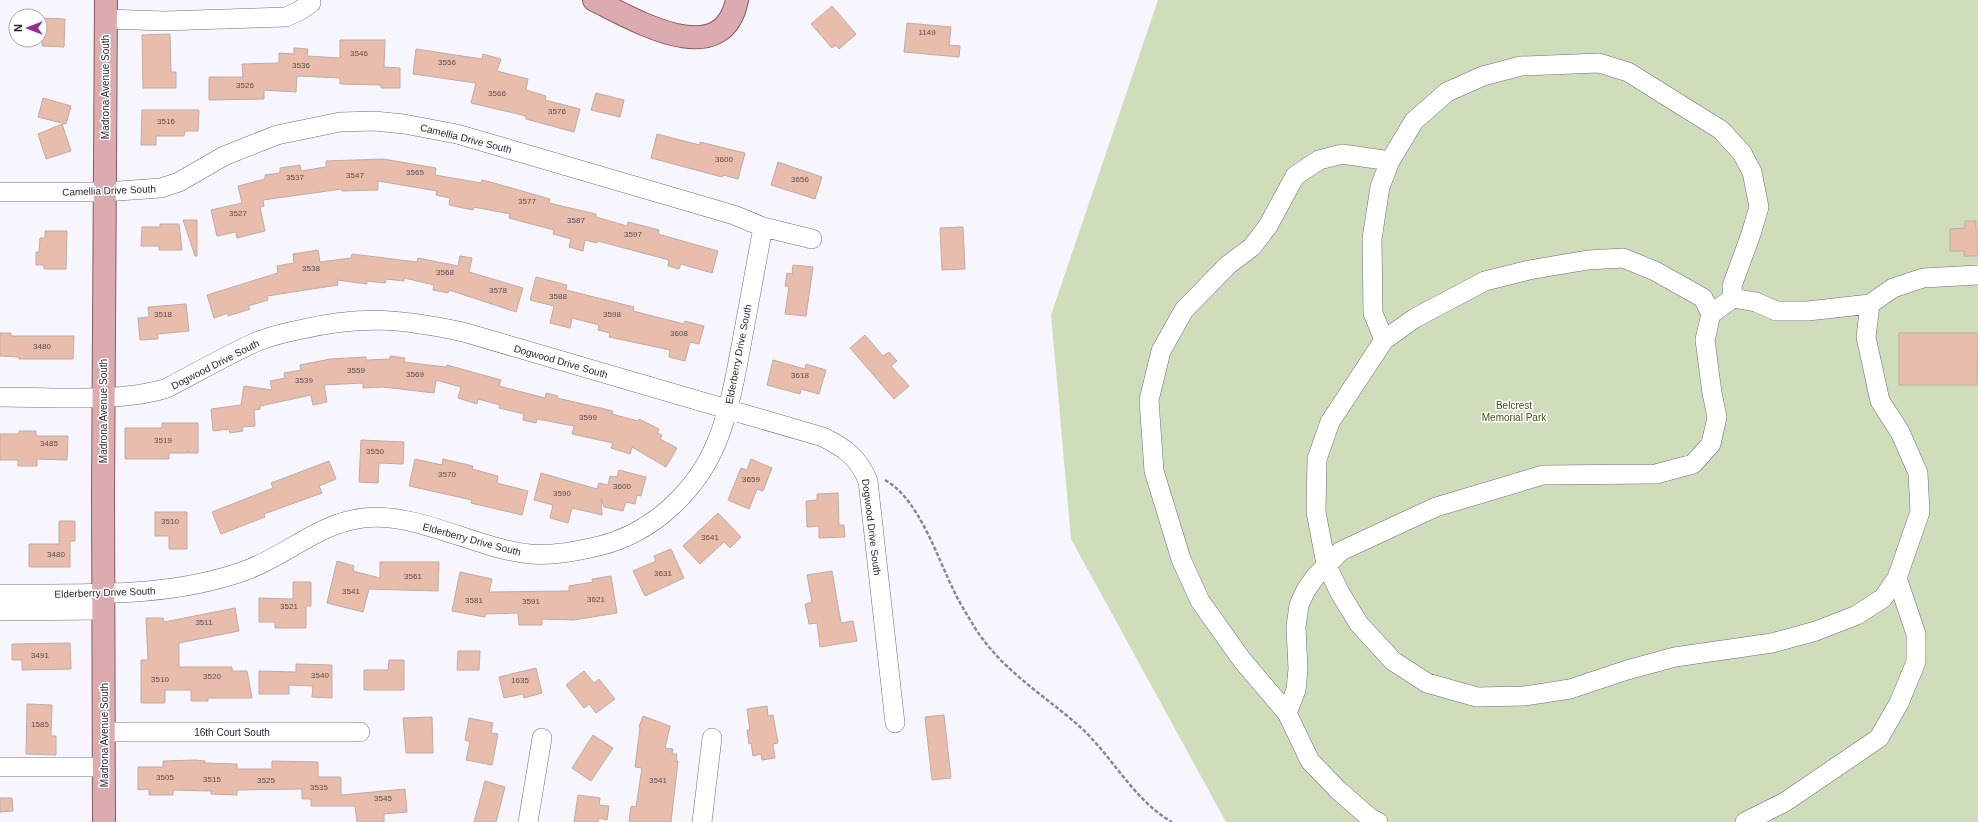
<svg xmlns="http://www.w3.org/2000/svg" width="1978" height="822" viewBox="0 0 1978 822" font-family="Helvetica,sans-serif">
	<style>
		.green { fill: #cfddbb }
		.building { fill: #e8bdac; stroke: #c1aba2 }
		.lines { fill: none; stroke-linecap: round; stroke-linejoin: round }
		.minor-casing { stroke: #6e6c7f; stroke-width: 20 }
		.major-casing { stroke: #8e5860; stroke-width: 24 }
		.path { stroke: #898891; stroke-width: 2.5; stroke-dasharray: 4 2; stroke-linecap: butt }
		.minor { stroke: #fff; stroke-width: 19 }
		.major { stroke: #dcabb0; stroke-width: 22 }
		.labels { text-anchor: middle; stroke-width: 3; stroke-linejoin: round; paint-order: stroke }
		.number-label { font-size: 8px; fill: #584c4e }
		.street-label { font-size: 10px; fill: #28272f; stroke: #fff }
		.park-label { font-size: 10px; fill: #3c4f15; stroke: #fff }
	</style>
	<rect width="100%" height="100%" fill="#f7f6ff"/>
	<path class="green" d="M1158,0h820v822h-752l-155,-283 -20,-224z"/>
	<path class="building" d="M832,6l24,28 -17,15 -3,-4 -4,3 -21,-24z
		M40,18l25,1 -1,28 -22,-1v-5h-2z
		M907,23l44,4 -2,18 11,1 -1,11 -55,-5z
		M170,34l1,38h5v16h-33l-1,-53z
		M340,40h45l-1,27 16,1v20h-19v-3l-41,-1v-6l-43,-2 -1,16 -32,-2v9l-55,1v-23h34l-1,-13 37,-1v-10l15,1v-6l14,1 -1,7 33,2z
		M416,49l66,10 1,-5 18,5 -4,12 31,8 -2,11 20,6 -1,4 35,9 -6,23 -48,-13v-3l-55,-13 5,-20 -63,-9z
		M596,93l28,7 -4,17 -29,-7z
		M43,98l28,8 -5,18 -28,-7z
		M142,110h57l-1,21h-13l-1,5h-28v9h-15z
		M62,124l9,27 -25,8 -8,-25z
		M657,134l43,11v-3l45,11 -7,26 -15,-4 -1,2 -71,-19z
		M383,159l53,9 -1,7 46,8 1,-3 12,3 56,16 -1,4 47,11v3l31,9 1,-4 31,8 -1,4 60,17 -6,22 -31,-9 -2,5 -11,-3 1,-6 -71,-19 -1,2 -12,-3 -2,11 -14,-4 2,-8 -18,-5 1,-4 -45,-12 1,-4 -36,-7 -1,3 -24,-5 1,-7 -14,-3 1,-4 -59,-10v9l-36,1v-2l-79,11 1,6 -4,1 5,24 -28,7 -1,-6 -19,4 -6,-26 31,-7 -4,-17 27,-7v-4l15,-2v-5l20,-3 1,6 25,-4v-6z
		M778,162l44,15 -7,22 -44,-14z
		M183,220h14v36h-2z
		M1965,221h11v9h2v26h-14v-5h-14v-22l15,-1z
		M160,224h19l3,26h-23v-4h-18l1,-19h18z
		M963,227l2,42 -23,1 -2,-42z
		M45,231h22l-1,38h-22v-4h-8v-13h3l1,-14h5z
		M318,250l2,12 31,-4 1,-4 65,8 1,-4 40,8 2,-10 12,2 -3,14 54,16 -7,24 -67,-22 -1,3 -15,-3 1,-5 -30,-7v3l-18,-2 -1,4 -18,-2v3l-30,-4 1,5 -71,11 1,4 -20,6 2,3 -22,7v-3l-14,5 -7,-23 71,-22 -1,-7 17,-3 -1,-9z
		M793,265l20,2 -7,49 -21,-2 4,-27 -4,-1 2,-13 5,1z
		M536,277l31,8 -1,5 68,17 -1,4 51,13 1,-3 19,5 -5,18 -9,-2 -5,19 -16,-4 1,-7 -61,-13 1,-4 -12,-3 1,-5 -27,-7 -2,10 -20,-5 4,-17 -24,-6z
		M186,304l3,27 -32,3 1,5 -18,1 -2,-22 11,-1 -1,-10z
		M0,333h11v3h63l-1,23h-54v-2l-19,-1z
		M1899,333h79l-1,52h-78z
		M865,335l18,21 6,-4 8,9 -6,5 18,20 -15,13 -44,-51z
		M390,356l15,2 -1,4 42,5 1,-2 54,15 -2,6 46,12 1,-5 12,3 -1,2 56,13 -1,3 26,7 1,-2 20,10 -2,4 5,2 -2,4 17,9 -11,19 -34,-20 -2,7 -19,-6 2,-5 -41,-9 2,-8 -37,-7 -1,4 -13,-3 1,-6 -25,-6 1,-3 -22,-6 -1,5 -19,-6 3,-11 -25,-7 -2,13 -51,-6 -20,1v-5l-39,2 3,17 -14,3 -2,-10 -51,11v3l-6,1 1,16 -13,1 1,4 -13,2 -1,-4 -16,2 -2,-22 30,-4 3,-19 28,4 -2,-9 15,-3 -1,-5 17,-3 -1,-5 30,-6 36,-2v3l24,-1z
		M773,360l32,9 1,-5 20,6 -7,24 -18,-5 -1,5 -33,-9z
		M162,423h36v30h-9l-1,-2v2h-19v6h-44v-31h37z
		M19,431h17v5h32l-1,24 -30,-1v7h-19v-6h-18v-26h19z
		M361,440l43,2 -1,22 -24,-1 -1,20 -19,-1z
		M415,459l27,6 1,-6 30,7 -1,3 26,7 -1,7 31,8 -6,24 -51,-12 1,-3 -63,-14z
		M751,459l21,9 -9,23 -6,-2 -8,20 -21,-9 13,-32 6,2z
		M329,461l7,18 -17,7 3,7 -58,21 1,3 -44,17 -9,-22 61,-24 -2,-5z
		M619,470l27,7 -5,19 -4,-1 -2,9 -9,-2 -3,9 -19,-4 -3,-9 1,17 -30,-7 -4,15 -18,-5 3,-13 -19,-5 7,-27 56,16 2,-6 9,2 2,-9 7,1z
		M838,493l1,32h5l1,12 -26,1v-12l-12,1 -1,-26 11,-1v-6z
		M155,512h32v37h-18v-13h-14z
		M718,513l23,24 -11,11 -6,-6 -24,22 -17,-18z
		M59,521h16v20h-5v26h-41v-23h30z
		M671,549l13,29 -39,18 -12,-25 23,-10 -2,-5z
		M337,561l17,5 -1,5 27,7v-16h59l-1,29 -69,-2 -6,23 -36,-9z
		M832,571l9,52 12,-2 4,20 -37,6 -3,-24 -8,1 -4,-20 7,-2 -5,-27z
		M460,572l32,7 -3,13 80,-1v-5l24,-4 -1,-3 19,-3 6,37 -43,7 -32,-1v6h-23l-1,-12 -33,1v3l-33,-6z
		M293,582h18v24h-5v22h-31v-6h-16v-24l34,1z
		M235,608l4,23 -60,12v24h53v4h15l5,27h-44v3h-17v-11h-26v13h-24v-43h7l-2,-42h17l1,4z
		M70,643l1,26 -49,1v-10h-10v-16z
		M458,651h22l-1,19h-22z
		M389,660h15v30h-40v-20h24z
		M296,664l36,1v33l-20,-1 1,-11 -24,-1v9h-30v-23l37,1z
		M536,668l6,25 -18,5 -1,-4 -19,4 -5,-21z
		M584,671l10,12 5,-4 16,20 -19,14 -7,-9 -5,4 -18,-23z
		M27,704l25,1 -1,31h5v19l-30,-1z
		M767,706l1,10 5,-1 5,28 -5,1 2,14 -13,2 -1,-6 -8,2 -2,-13 -2,1 -2,-14h3l-3,-21z
		M944,715l7,63 -19,2 -7,-63z
		M643,716l27,10 -5,22 8,1 -1,5h5l-1,7h2l-7,61h-42l2,-16 5,1 6,-39 -7,-1 5,-39 -1,-1z
		M432,717l1,36h-27l-3,-35z
		M469,718l24,5 -2,10 7,1 -6,31 -26,-5 4,-18 -5,-2z
		M593,735l20,13 -22,33 -19,-13z
		M195,760l10,1v2l32,1v5h35v-8l46,1v15h23v18l64,-6 2,23 -23,2v8h-27l-2,-16h-44v-7h-9v-10l-65,1v5l-26,-1v-3l-38,-1v5h-24v-6l-11,1v-23h25v-6z
		M485,781l20,6 -9,35h-22z
		M578,795l22,3 -1,7 10,1 -2,14 -8,-2 -1,4h-24z
		M0,798h12l1,13 -13,1z"/>
	<g class="lines">
		<g class="minor-casing">
			<path id="minor" d="M106,19l58,2 122,-4 13,-6 12,-8
				M0,192h104l57,-4 18,-6 45,-26 53,-21 63,-13 34,-1 30,3 53,10 277,81 29,12 49,12
				M1870,304l-4,33 14,64 20,31 18,41 2,39 -23,66 -14,20 -26,17 -41,16 -44,12 -97,14 -48,13 -57,19 -46,7 -47,1 -50,-14 -34,-22 -34,-37 -19,-31 -14,-29 -10,-52 1,-53 13,-37 54,-82 31,-22 70,-37 44,-11 59,-10 35,-2 32,13 48,27 8,16 22,-16 23,4 20,9h32l62,-7 23,-16 30,-10 55,-3
				M1384,340l-11,-27 -1,-74 8,-52 10,-26 24,-40 33,-29 36,-16 38,-10 78,-3 29,9 93,58 21,23 10,19 7,35 -8,27 -19,52 1,12
				M0,397c49,0 121,6 167,-9 29,-15 58,-32 89,-46 15,-6 31,-10 47,-13 60,-14 100,-10 160,3l360,105c22,11 35,20 45,44l27,242
				M0,594c82,-1 166,5 244,-23 43,-15 72,-47 119,-53 52,-7 114,31 167,36 23,2 47,-3 69,-8 54,-13 99,-56 119,-107 12,-31 18,-66 24,-98 7,-38 14,-76 21,-114
				M0,611l104,-1
				M1287,713l9,-23 2,-21 -2,-42 3,-22 7,-15 9,-13 26,-26 95,-44 107,-32 113,-1 37,-10 18,-20 6,-27 -5,-24 -7,-53 6,-26
				M104,732h256
				M0,767h104
				M528,822l14,-84
				M702,822l10,-84
				M1378,822l-8,-4 -32,-28 -28,-29 -23,-48 -45,-53 -42,-59 -19,-42 -27,-88 -5,-71 12,-49 23,-41 44,-45 24,-18 16,-21 27,-50 24,-16 23,-6 48,7
				M1745,822l40,-20 94,-64 20,-35 17,-41v-28l-19,-56"/>
		</g>
		<g class="major-casing">
			<path id="major" d="M594,0c38,18 128,74 143,0
				M104,822l-1,-329 3,-493"/>
		</g>
		<path class="path" d="M885,480c34,19 52,77 69,111 6,13 14,25 21,37 27,42 66,65 103,97 34,30 55,75 94,97"/>
		<use href="#minor" class="minor"/>
		<use href="#major" class="major"/>
	</g>
	<g class="labels">
		<g class="number-label">
			<text x="927" y="35">1149</text>
			<text x="359" y="56">3546</text>
			<text x="447" y="65">3556</text>
			<text x="301" y="68">3536</text>
			<text x="245" y="88">3526</text>
			<text x="497" y="96">3566</text>
			<text x="557" y="114">3576</text>
			<text x="166" y="124">3516</text>
			<text x="724" y="162">3600</text>
			<text x="415" y="175">3565</text>
			<text x="355" y="178">3547</text>
			<text x="295" y="180">3537</text>
			<text x="800" y="182">3656</text>
			<text x="527" y="204">3577</text>
			<text x="238" y="216">3527</text>
			<text x="576" y="223">3587</text>
			<text x="633" y="237">3597</text>
			<text x="311" y="271">3538</text>
			<text x="445" y="275">3568</text>
			<text x="498" y="293">3578</text>
			<text x="558" y="299">3588</text>
			<text x="163" y="317">3518</text>
			<text x="612" y="317">3598</text>
			<text x="679" y="336">3608</text>
			<text x="42" y="349">3480</text>
			<text x="356" y="373">3559</text>
			<text x="415" y="377">3569</text>
			<text x="800" y="378">3618</text>
			<text x="304" y="383">3539</text>
			<text x="588" y="420">3599</text>
			<text x="163" y="443">3519</text>
			<text x="49" y="446">3485</text>
			<text x="375" y="454">3550</text>
			<text x="447" y="477">3570</text>
			<text x="751" y="482">3659</text>
			<text x="622" y="489">3600</text>
			<text x="562" y="496">3590</text>
			<text x="170" y="524">3510</text>
			<text x="710" y="540">3641</text>
			<text x="56" y="557">3480</text>
			<text x="663" y="576">3631</text>
			<text x="413" y="579">3561</text>
			<text x="351" y="594">3541</text>
			<text x="596" y="602">3621</text>
			<text x="474" y="603">3581</text>
			<text x="531" y="604">3591</text>
			<text x="289" y="609">3521</text>
			<text x="204" y="625">3511</text>
			<text x="40" y="658">3491</text>
			<text x="320" y="678">3540</text>
			<text x="212" y="679">3520</text>
			<text x="160" y="682">3510</text>
			<text x="520" y="683">1635</text>
			<text x="40" y="727">1585</text>
			<text x="165" y="780">3505</text>
			<text x="212" y="782">3515</text>
			<text x="266" y="783">3525</text>
			<text x="658" y="783">3541</text>
			<text x="319" y="790">3535</text>
			<text x="383" y="801">3545</text>
		</g>
		<g class="street-label">
			<text transform="translate(105 87) rotate(-90)" y="4">Madrona Avenue South</text>
			<text transform="translate(466 138) rotate(14)" y="4">Camellia Drive South</text>
			<text transform="translate(109 190) rotate(-2)" y="4">Camellia Drive South</text>
			<text transform="translate(738 354) rotate(-79)" y="4">Elderberry Drive South</text>
			<text transform="translate(561 361) rotate(16)" y="4">Dogwood Drive South</text>
			<text transform="translate(215 364) rotate(-27)" y="4">Dogwood Drive South</text>
			<text transform="translate(103 411) rotate(-90)" y="4">Madrona Avenue South</text>
			<text transform="translate(872 527) rotate(83)" y="4">Dogwood Drive South</text>
			<text transform="translate(472 539) rotate(15)" y="4">Elderberry Drive South</text>
			<text transform="translate(105 592) rotate(-2)" y="4">Elderberry Drive South</text>
			<text x="232" y="736">16th Court South</text>
			<text transform="translate(104 735) rotate(-90)" y="4">Madrona Avenue South</text>
		</g>
		<g class="park-label">
			<text x="1514" y="409">Belcrest<tspan x="1514" dy="12">Memorial Park</tspan></text>
		</g>
	</g>
	<g transform="translate(28 28) rotate(270)"><circle r="19" fill="#ffffff" stroke="#a9a9ac"/>
	<path d="M0-3L7 15L0 10L-7 15Z" fill="#972d90"/>
	<text y="-6" font-size="11" font-weight="bold" text-anchor="middle" fill="#28272f">N</text>
	</g>
</svg>
